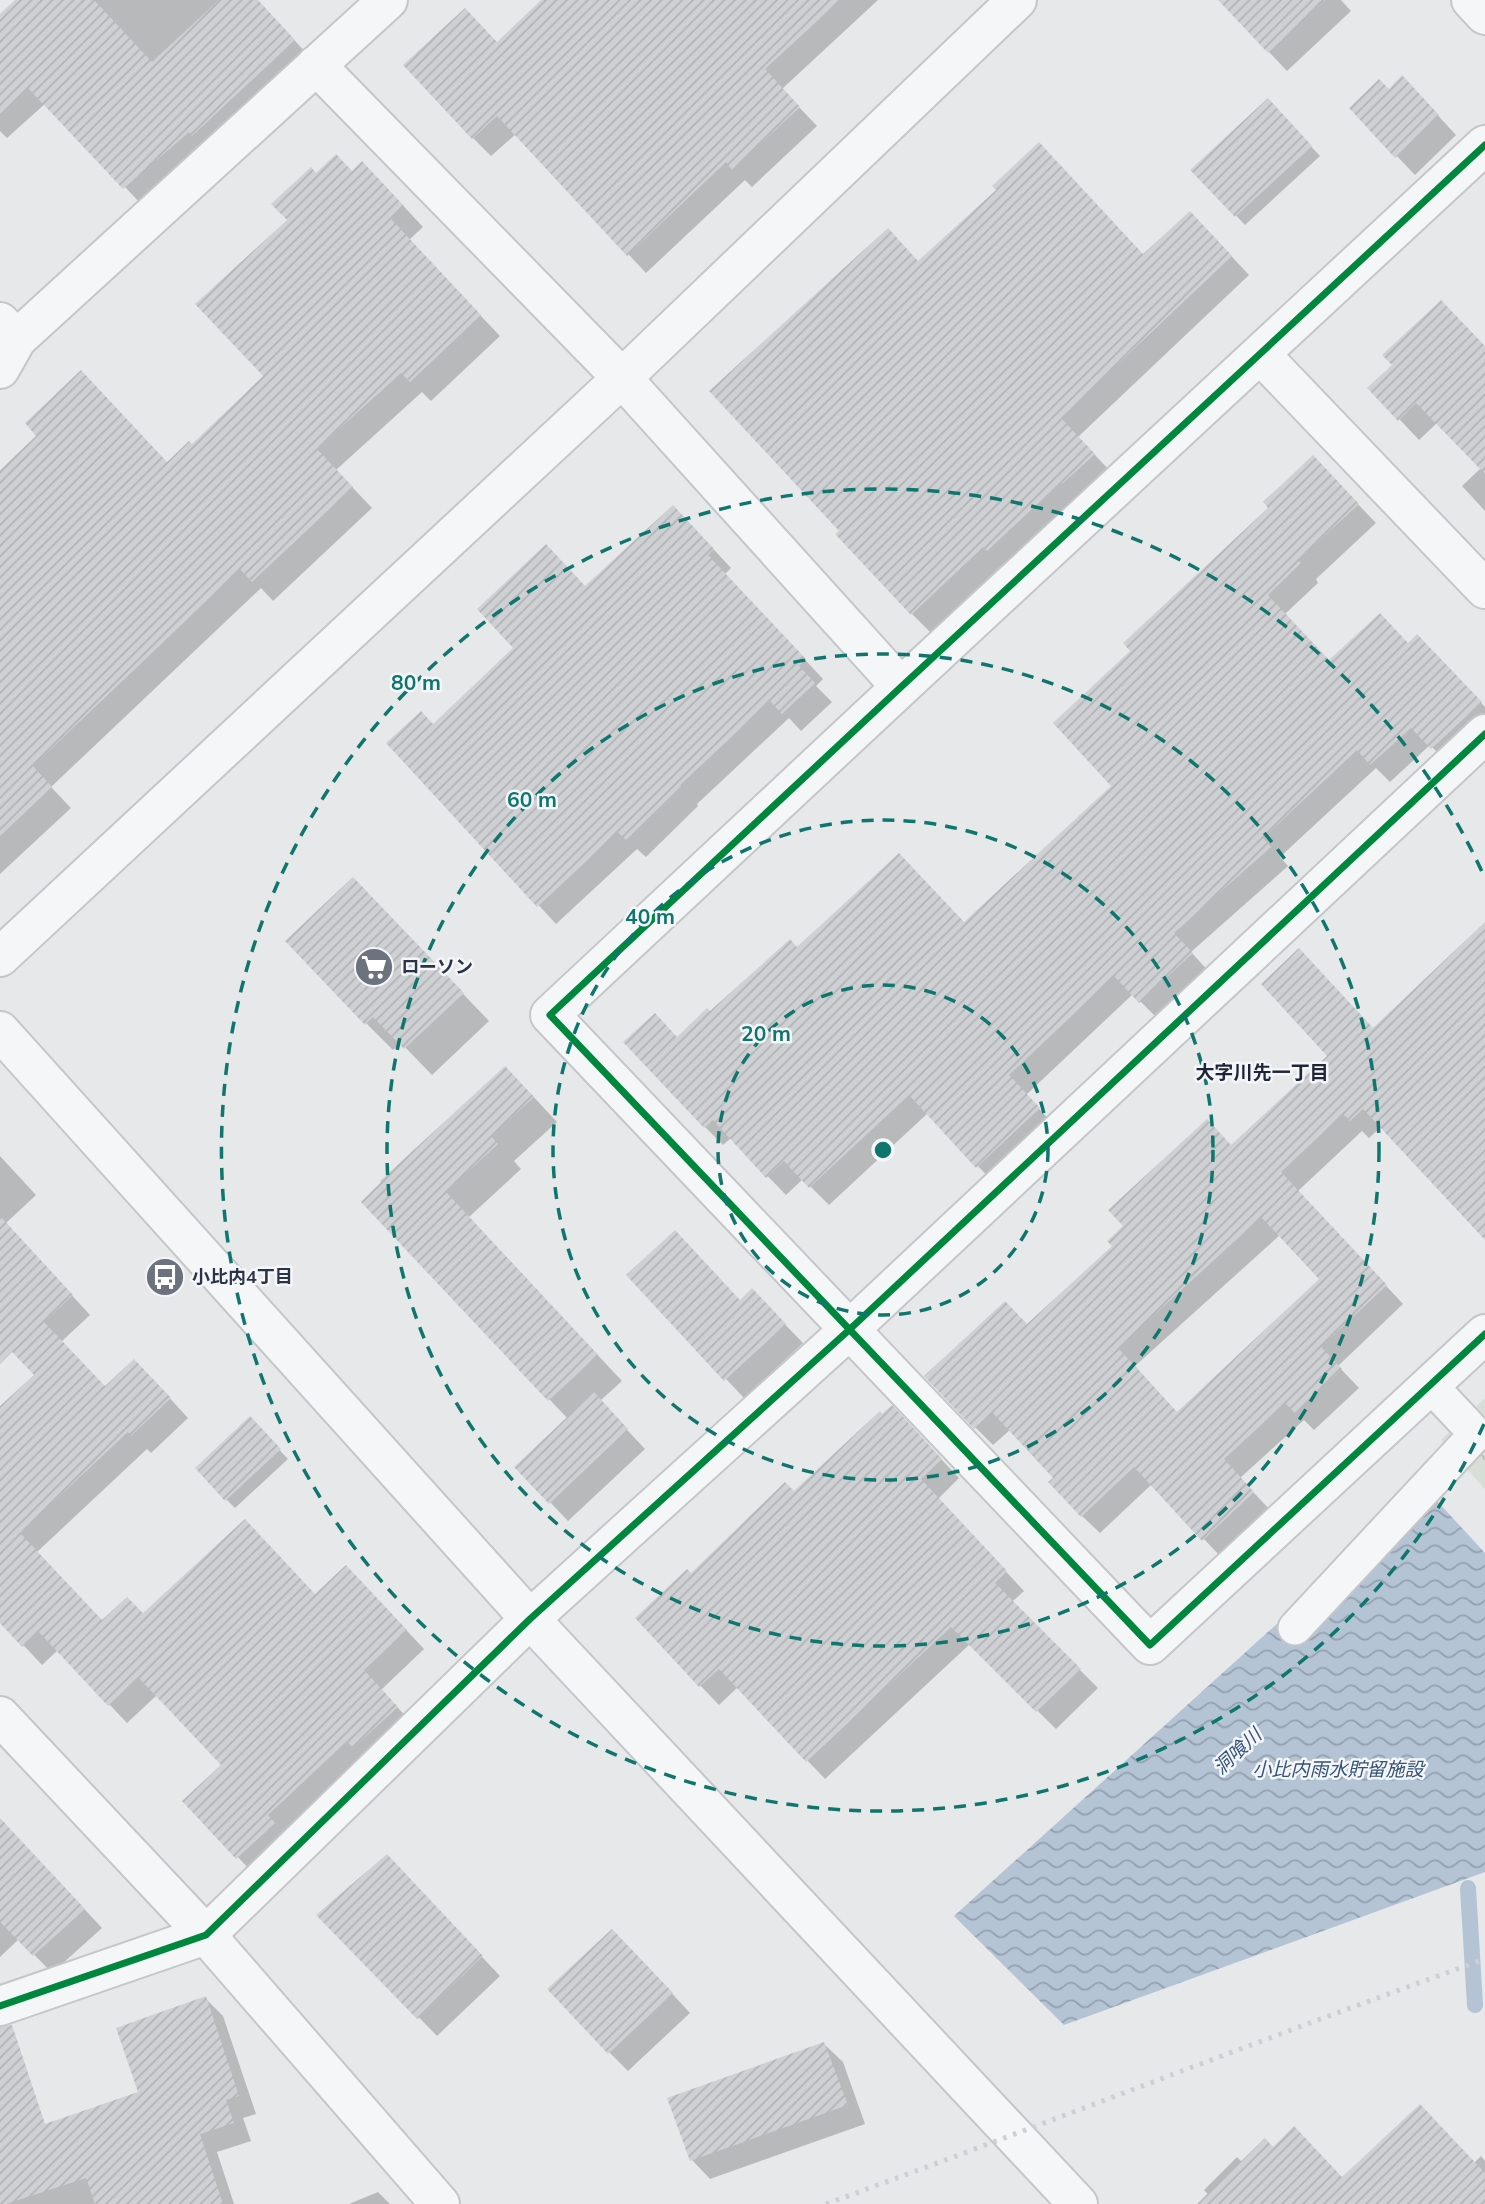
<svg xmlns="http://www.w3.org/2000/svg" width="1485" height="2204" viewBox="0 0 1485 2204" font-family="Mulish,'Noto Sans JP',sans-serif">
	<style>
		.forest { fill: url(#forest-crowns) }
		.water { fill: url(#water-waves) }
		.shadow { fill: #0003; fill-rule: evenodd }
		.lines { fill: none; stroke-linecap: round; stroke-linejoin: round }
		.stream { stroke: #b4c4d5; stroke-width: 16 }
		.building { fill: url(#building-hatch); fill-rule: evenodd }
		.service-casing { stroke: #c4c6c8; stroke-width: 37 }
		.minor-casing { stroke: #c4c6c8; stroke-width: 42 }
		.tertiary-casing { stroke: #c4c6c8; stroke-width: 42 }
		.service { stroke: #f5f6f7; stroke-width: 33 }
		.minor { stroke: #f5f6f7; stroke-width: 38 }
		.tertiary { stroke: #f5f6f7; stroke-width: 38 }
		.rail { stroke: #cecfd2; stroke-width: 5; stroke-dasharray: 3.5 7; stroke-linecap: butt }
		.cycleway-casing { stroke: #f4f6f9; stroke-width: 11 }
		.cycleway { stroke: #00873e; stroke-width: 7 }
		.ring { fill: none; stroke: #0f766e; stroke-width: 3.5; stroke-dasharray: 12 9 }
		.labels { text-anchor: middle; stroke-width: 5; stroke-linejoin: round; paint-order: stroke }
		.poi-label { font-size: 18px; font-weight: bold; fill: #2b3445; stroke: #f4f6f9; text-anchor: start }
		.neighbourhood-label { font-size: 19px; font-weight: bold; fill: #1d2536; stroke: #f4f6f9 }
		.water-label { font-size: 19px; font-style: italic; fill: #34527a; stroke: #f4f6f9 }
		.centre { fill: #0f766e; stroke: #f4f6f9; stroke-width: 3.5 }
		.ring-label { font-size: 21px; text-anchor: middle; font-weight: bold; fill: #0f766e; stroke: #f4f6f9; stroke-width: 5; stroke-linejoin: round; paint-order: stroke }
	</style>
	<defs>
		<pattern id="forest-crowns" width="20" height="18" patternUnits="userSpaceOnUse" patternTransform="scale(1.75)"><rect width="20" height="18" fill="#d6ded6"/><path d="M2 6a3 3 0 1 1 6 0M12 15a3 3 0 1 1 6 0" fill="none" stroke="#b8bfb9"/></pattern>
		<pattern id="water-waves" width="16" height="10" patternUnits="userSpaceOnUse" patternTransform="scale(1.75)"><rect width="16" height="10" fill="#b4c4d5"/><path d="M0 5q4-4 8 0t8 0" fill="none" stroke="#93a0af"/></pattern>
		<pattern id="building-hatch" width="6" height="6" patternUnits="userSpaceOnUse" patternTransform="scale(1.75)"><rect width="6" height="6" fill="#ced0d3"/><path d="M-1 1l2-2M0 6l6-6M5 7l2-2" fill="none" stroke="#b1b3b6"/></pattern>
	</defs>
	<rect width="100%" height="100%" fill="#e6e8ea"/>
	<path class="forest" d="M1485,1398v91l-44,-49z"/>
	<path class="water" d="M1426,1489l59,64v319l-421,153 -110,-109z"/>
	<path class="shadow" d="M18,0h239l53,57 -169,147 -95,-101 -39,35 -7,-7v-114z
		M544,0h334l-96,89 35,37 -65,61 -7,-7 -99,93 -130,-139 -25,22 -18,-18 25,-94z
		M1226,0h115l10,11 -64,60 -18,-19z
		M1389,91l31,5 36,39 -41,40 -64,-67z
		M1268,101l52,55 -75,69 -52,-55z
		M352,173l30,10 41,44 -14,13 91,96 -69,65 -9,-9 -86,78 36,38 -99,93 -12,-13 -210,199 20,21 -71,66v-402l168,-8 24,-18 73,-70 24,-156 26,-45z
		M1208,231l41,44 -171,162 34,36 -106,95 -3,-4 -73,68 -18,-18 -71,-83 78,-269 225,-6z
		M1485,348v163l-23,-25 19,-18 -44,-45 -18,17 -49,-52z
		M1331,476l45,47 -60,56 2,4 -33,31 45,48 78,-17 28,10 49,52v27l-34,32 -21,-21 -40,37 -14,-14 -96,89 8,9 -97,86 19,21 -51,47 -26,-26 -107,101 31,33 -61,57 -68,-72 -99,92 -26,-26 -17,16 -55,-57 -8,7 -18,-18 -27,-88 120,-90 166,-25 150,-138z
		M691,525l40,43 -6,6 98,105 -7,7 16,16 -31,29 -12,-13 -92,86 1,2 -52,51 -9,-8 -81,75 -167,-181 44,-17 153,-138z
		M379,906l110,115 -57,54 -31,-32 -8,7 -27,-27z
		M1485,924v313l-103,-111 -13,12 -7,-7 -64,60 105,113 -65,62 21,22 -45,42 -10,-10 -64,58 31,33 -50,46 -69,-73 -52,49 -18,-17 -27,-38 -45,-48 -17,15 -18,-18 53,-101 204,-179 142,-117zM1280,1235l41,44 -143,135 -43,-48z
		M530,1093l27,29 -43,39 7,8 -52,48 153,164 -22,20 45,48 -77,72 -18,-19 18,-83 -205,-217z
		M0,1156l36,39 -30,28 84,92 -29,27 44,46 48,-8 35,38 -37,35 -4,-4 -110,103 65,70 41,-7 173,-19 49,-10 59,63 -43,41 34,36 -159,150 -72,-75 40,-36 -67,-70 -30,28 -69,-73 -16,15 -42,-45v-211l36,-34 -36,-39z
		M628,1275l142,34 33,34 -59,55z
		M250,1419l38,40 -53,49 -9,-9z
		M910,1426l49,52 -21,21 86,92 -12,11 86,86 -42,41 -86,-85 -145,135 -87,-92 -19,18 -82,-86 157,-126z
		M0,1852l35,4 67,72 -50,45 -33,-34 -19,18z
		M405,1875l95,101 -63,60 -118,-121z
		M631,1949l59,64 -62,58 -19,-19z
		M205,1998l18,18 33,98 -13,4 8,23 -34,11 17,52h-234v-115l46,43 95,-39z
		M824,2044l19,18 22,62 -155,55 -18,-19z
		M1273,2149l69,30 132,-16 7,-7 4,5v43h-268l-13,-14 33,-33 5,5z
		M378,2192l12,12h-41z"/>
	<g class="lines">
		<path class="stream" d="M1468,1888l7,117"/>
	</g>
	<path class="building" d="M15,0h79l58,62 67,-62h39l37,40 -103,96 -3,-4 -66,57 -95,-101 -28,26v-100z
		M541,0h299l-75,69 35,38 -68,63 -6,-8 -99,94 -130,-140 -25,23 -69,-74 62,-57 32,34z
		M1218,0h107l-57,53z
		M1402,75l37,40 -44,43 -46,-50 30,-29 10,10z
		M1268,98l44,48 -77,71 -45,-47z
		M1039,142l104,112 47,-43 42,45 -171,162 34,36 -33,30 -1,-2 -74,69 -4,-4 -72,68 -76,-81 4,-3 -130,-140 179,-163 30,33 78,-71 -4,-4z
		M336,154l16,17 10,-10 42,45 -13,13 90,96 -71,67 -9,-9 -84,76 36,38 -101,95 -12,-13 -207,197 19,21 -52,49v-366l36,-34 -11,-13 56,-53 86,92 22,-21 3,3 71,-68 -68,-72 92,-84 -16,-16 40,-37 5,6z
		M1441,300l44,46v128l-69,-71 -18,18 -31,-33 25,-23 -10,-10z
		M1313,455l46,49 -61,56 3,3 -33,32 61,65 51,-47 28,30 9,-9 65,68 -51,47 -20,-21 -41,37 -13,-15 -94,88 8,9 -97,86 19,20 -54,50 -25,-27 -105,99 31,33 -64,60 -67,-73 -100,93 -25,-27 -18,17 -53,-58 -9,8 -81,-86 32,-29 22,24 30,-29 3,3 80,-72 7,8 102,-94 65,69 147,-136 -58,-63 77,-72 -7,-8 145,-135 -5,-6z
		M673,505l41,44 -6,6 98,104 -7,7 16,17 -33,31 -12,-13 -90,84 1,1 -55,54 -8,-8 -81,75 -151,-164 35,-32 12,13 80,-76 -36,-39 69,-65 39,42z
		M353,877l111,116 -60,56 -31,-32 -8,8 -80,-84z
		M1485,922v318l-122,-131 -13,12 -7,-7 -62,58 106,113 -66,62 21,22 -47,44 -10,-10 -61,56 30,33 -52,49 -68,-74 -53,50 -33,-35 5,-4 -61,-66 -18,17 -50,-53 81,-75 22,23 85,-78 -5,-5 16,-15 -15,-16 99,-91 24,26 96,-89 -66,-72 38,-36 74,80zM1261,1217l58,62 -142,133 -59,-64z
		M505,1066l29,31 -43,39 7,8 -52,48 152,163 -50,46 -187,-199 20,-20 -1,-1z
		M0,1216l73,79 -29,27 61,64 29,-27 37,39 -40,38 -3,-4 -108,101 82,87 25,-23 16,16 102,-94 70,75 31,-29 61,65 -43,40 34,37 -45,41 -6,-7 -79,74 7,8 -39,36 -54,-58 39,-36 -83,-88 -30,29 -69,-74 -17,15 -22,-24v-217l34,-31 -22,-23 -12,12z
		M675,1230l65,70 12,-12 34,36 -62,57 -98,-106z
		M594,1392l34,37 -79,75 -35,-37z
		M892,1405l50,54 -21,20 86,92 -12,12 86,86 -45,43 -85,-85 -145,135 -87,-93 -20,18 -64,-69 52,-49 4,4 94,-91 9,9 86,-80 2,3z
		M250,1416l31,33 -56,52 -30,-33z
		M0,1818l85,91 -52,47 -33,-34z
		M387,1854l96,102 -66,63 -101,-104z
		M612,1929l61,64 -65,61 -61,-65z
		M206,1996l33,100 -13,4 8,23 -34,11 23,70h-128l-9,-26 -80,26h-6v-177l12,-2 33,99 93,-32 -22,-64z
		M824,2042l24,63 -158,56 -23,-63z
		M1420,2104l65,69v31h-288l68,-66 8,9 21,-21 48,51z"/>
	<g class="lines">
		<g class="service-casing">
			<path id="service" d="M1295,1628l181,-194 -46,-49"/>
		</g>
		<g class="minor-casing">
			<path id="minor" d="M1471,0l14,15
				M316,65l306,313 279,309
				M1485,145l-584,542 -351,328 600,630 335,-311
				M0,322l17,17 371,-339
				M1260,354l225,235
				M0,369l17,-30
				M0,1716l206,219 234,269
				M0,2006l206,-71 324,-316 319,-289 636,-596"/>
		</g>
		<g class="tertiary-casing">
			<path id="tertiary" d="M0,957l622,-579 395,-378
				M0,1031l530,588 548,585"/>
		</g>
		<use href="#service" class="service"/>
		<use href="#minor" class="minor"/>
		<use href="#tertiary" class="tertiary"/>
		<path class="rail" d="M826,2204c220,-80 438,-166 659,-245"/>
		<g class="cycleway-casing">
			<path id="cycleway" d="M1485,145l-584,542 -351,328 600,630 335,-311
				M0,2006l206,-71 324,-316 319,-289 636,-596"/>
		</g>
		<use href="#cycleway" class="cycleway"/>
	</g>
	<g class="ring">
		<circle cx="883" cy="1150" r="165"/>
		<circle cx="883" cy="1150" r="330"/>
		<circle cx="883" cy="1150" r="496"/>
		<path d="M1484 1424A661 661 0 1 1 1484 876"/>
	</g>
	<defs>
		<g id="supermarket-disc" transform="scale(2.0125)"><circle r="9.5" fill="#6c737f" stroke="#f4f6f9"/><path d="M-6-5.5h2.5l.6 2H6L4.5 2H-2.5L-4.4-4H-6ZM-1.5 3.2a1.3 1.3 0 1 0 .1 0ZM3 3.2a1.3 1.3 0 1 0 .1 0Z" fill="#fff"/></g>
		<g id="bus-disc" transform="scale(2.0125)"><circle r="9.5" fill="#6c737f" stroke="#f4f6f9"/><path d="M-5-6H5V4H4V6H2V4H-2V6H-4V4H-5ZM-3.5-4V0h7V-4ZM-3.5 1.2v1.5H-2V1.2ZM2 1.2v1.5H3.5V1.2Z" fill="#fff"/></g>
	</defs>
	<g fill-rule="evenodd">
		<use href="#supermarket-disc" x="374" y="967"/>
		<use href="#bus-disc" x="165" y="1277"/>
	</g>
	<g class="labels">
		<g class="poi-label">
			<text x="401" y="973">ローソン</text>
			<text x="192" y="1283">小比内4丁目</text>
		</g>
		<g class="neighbourhood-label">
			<text x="1262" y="1079">大字川先一丁目</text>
		</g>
		<g class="water-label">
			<text transform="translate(1237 1751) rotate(-43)" y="7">洞喰川</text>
			<text x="1338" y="1776">小比内雨水貯留施設</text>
		</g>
	</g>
	<circle cx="883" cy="1150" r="10" class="centre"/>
	<g class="ring-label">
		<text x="416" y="690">80 m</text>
		<text x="532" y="807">60 m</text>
		<text x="650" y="924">40 m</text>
		<text x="766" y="1041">20 m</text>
	</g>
</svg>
